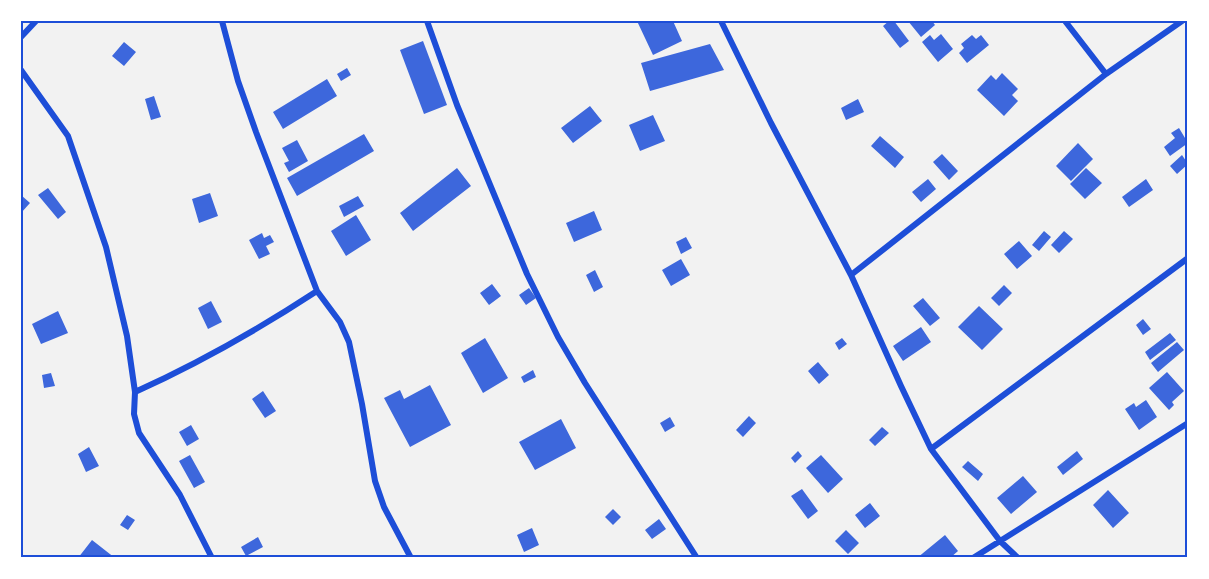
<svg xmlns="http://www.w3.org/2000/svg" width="1209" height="579" viewBox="0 0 1209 579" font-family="'PT Sans',sans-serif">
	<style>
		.building { fill: #3d67dc }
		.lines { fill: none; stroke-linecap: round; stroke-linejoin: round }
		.minor { stroke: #1d4ed8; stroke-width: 6 }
		.neatline { fill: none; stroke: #1d4ed8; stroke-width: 2 }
	</style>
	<rect width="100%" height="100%" fill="#f2f2f2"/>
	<path class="building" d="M637,21h36l9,20 -29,14z
		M889,21h5l15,20 -9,7 -17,-22z
		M908,21h24l3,4 -14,12z
		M941,34l12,15 -15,13 -16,-20 8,-7 4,5z
		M972,35l4,4 5,-4 8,10 -22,18 -8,-10 5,-5 -3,-4z
		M423,41l24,64 -23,9 -24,-64z
		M124,42l12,10 -12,14 -12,-10z
		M710,44l14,26 -74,21 -9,-28z
		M347,68l4,7 -10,6 -4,-7z
		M1002,73l16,16 -6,6 6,6 -14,15 -27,-26 14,-15 5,5z
		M327,79l10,17 -54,33 -10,-17z
		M154,96l7,21 -10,3 -6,-21z
		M858,99l6,13 -18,8 -5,-12z
		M590,106l12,15 -29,22 -12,-15z
		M653,115l12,26 -25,10 -11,-26z
		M1179,128l9,15 -18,13 -6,-9 11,-9 -4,-5z
		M364,134l10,17 -77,45 -10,-18z
		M880,136l24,21 -9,11 -24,-22z
		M297,140l11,21 -19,11 -5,-9 5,-2 -7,-13z
		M1078,143l15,16 -22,22 -15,-15z
		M942,154l16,17 -9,9 -16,-18z
		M1182,155l6,9 -11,10 -7,-8z
		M457,168l14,18 -58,45 -13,-18z
		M1086,168l16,15 -17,16 -15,-15z
		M928,179l8,10 -15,13 -9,-10z
		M1146,179l7,11 -24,17 -7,-10z
		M48,188l18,24 -8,7 -20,-24z
		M210,193l8,23 -19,7 -7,-24z
		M21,195l9,8 -9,10z
		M358,196l6,10 -20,11 -5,-11z
		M594,211l8,19 -28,12 -8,-19z
		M356,215l15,25 -25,16 -15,-25z
		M1044,231l7,6 -12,14 -7,-6z
		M1064,231l9,8 -14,14 -8,-8z
		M262,233l2,5 6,-3 4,7 -8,4 4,8 -11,5 -10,-19z
		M686,237l6,11 -11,6 -5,-12z
		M1019,241l13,15 -15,13 -13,-15z
		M681,259l9,16 -19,11 -9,-16z
		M595,270l8,17 -9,5 -8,-17z
		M492,284l9,12 -12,9 -9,-12z
		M1004,285l8,8 -13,13 -8,-8z
		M529,288l7,10 -10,7 -7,-10z
		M923,298l17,20 -10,8 -17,-20z
		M211,301l11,21 -14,7 -10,-21z
		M979,306l24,23 -21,21 -24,-23z
		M58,311l10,22 -27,11 -9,-20z
		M1143,319l8,10 -8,6 -7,-10z
		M921,327l10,15 -28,19 -10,-15z
		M1170,333l6,7 -26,20 -5,-8z
		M485,338l23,40 -25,15 -22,-40z
		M842,338l5,6 -8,6 -4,-7z
		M1177,342l7,8 -26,22 -7,-9z
		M818,362l11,13 -10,9 -11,-13z
		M533,370l3,7 -12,6 -3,-6z
		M1167,372l17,19 -12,11 2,3 -5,5 -20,-22z
		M51,373l4,13 -11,2 -2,-13z
		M430,385l21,40 -41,22 -26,-49 16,-8 4,9z
		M263,391l13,20 -11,7 -13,-19z
		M1146,400l11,17 -18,13 -14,-21 9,-6 2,4z
		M749,416l7,7 -13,14 -7,-7z
		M670,417l5,9 -10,6 -5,-9z
		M561,419l15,29 -41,22 -16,-28z
		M191,425l8,14 -12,7 -8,-14z
		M882,427l7,6 -14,13 -6,-6z
		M89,447l10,19 -13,6 -8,-18z
		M798,451l4,5 -7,7 -4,-5z
		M1077,451l6,8 -20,16 -6,-8z
		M190,455l15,27 -11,6 -15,-27z
		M821,455l22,24 -15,14 -22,-25z
		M968,461l15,13 -5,7 -16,-14z
		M1023,476l14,16 -26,22 -14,-16z
		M802,489l16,22 -10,8 -17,-23z
		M1108,490l21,23 -16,15 -20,-23z
		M870,503l10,13 -15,12 -10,-13z
		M613,509l8,8 -8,8 -8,-8z
		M127,515l8,5 -7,10 -8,-5z
		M659,519l7,10 -14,10 -7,-9z
		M532,528l7,17 -15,7 -7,-17z
		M846,530l13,13 -11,11 -13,-13z
		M945,535l13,16 -8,7h-33z
		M258,537l5,10 -17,9 -5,-9z
		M92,540l23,18h-37z"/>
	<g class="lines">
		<path class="minor" d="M222,21l16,60 18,51 61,159 23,31 9,20 13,62 13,77 9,26 27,51
			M427,21l30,84 70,169 31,63 27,46 112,175
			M721,21l50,102 80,152 50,111 30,63 69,92 18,17
			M1065,21l41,53
			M21,37l15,-16
			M21,70l47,66 38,111 21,89 8,56 -1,22 5,19 41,62 32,63
			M851,275l255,-201 76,-53
			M135,392c64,-29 124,-63 182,-101
			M931,449l257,-191
			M973,558l215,-135"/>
	</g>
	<rect width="1209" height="579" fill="none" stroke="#ffffff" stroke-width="45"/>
	<rect x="22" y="22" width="1164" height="534" class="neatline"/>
</svg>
